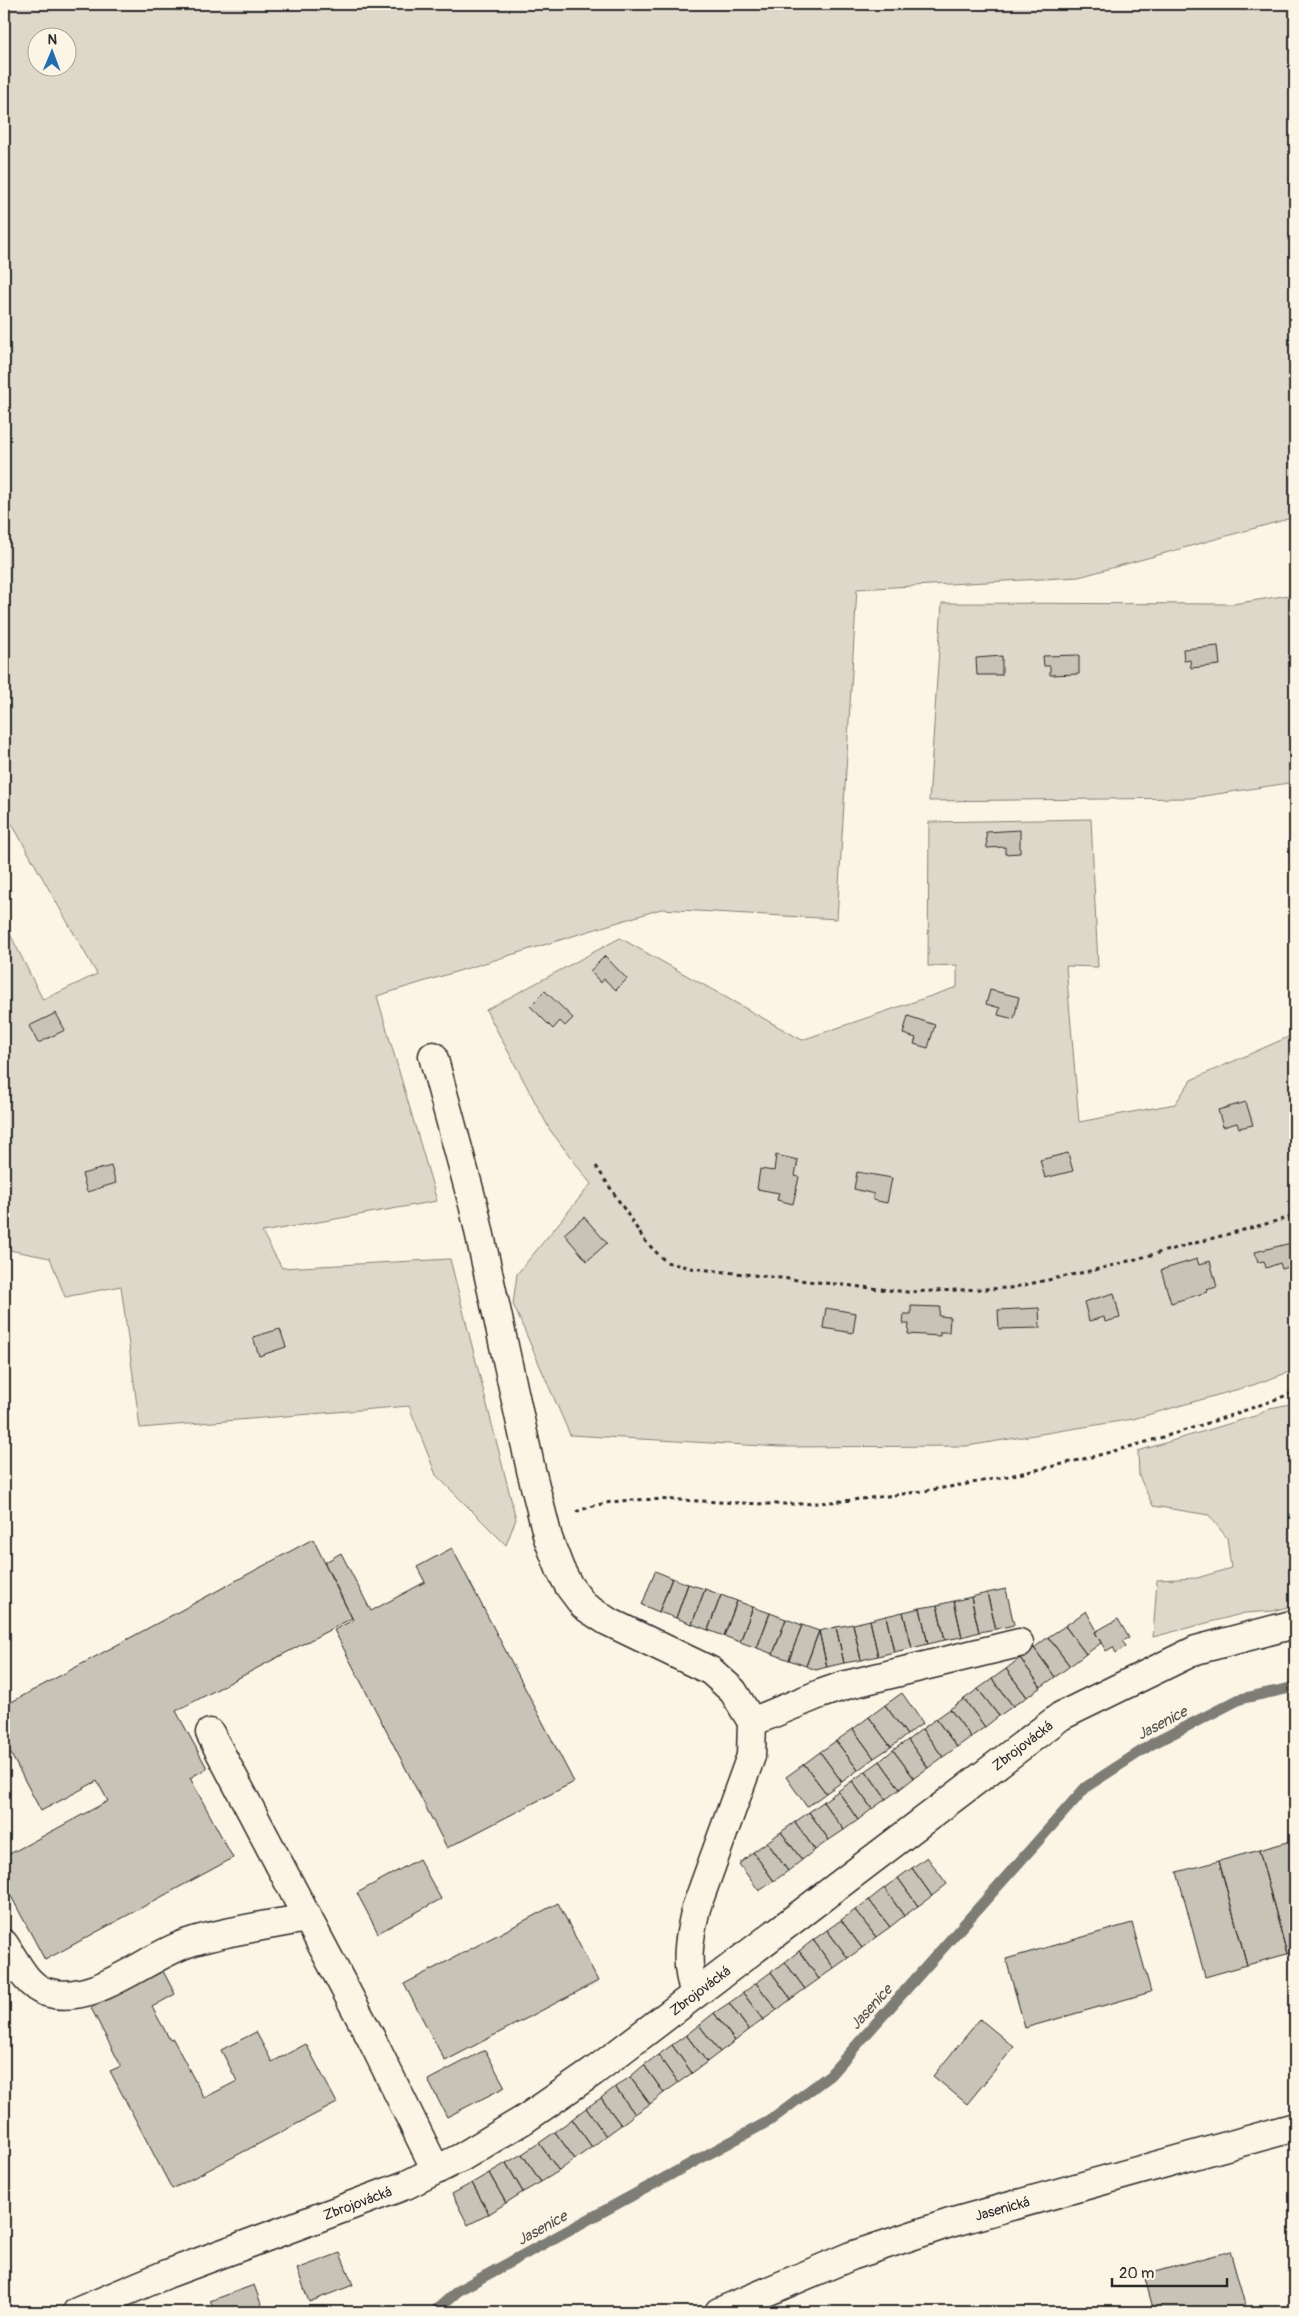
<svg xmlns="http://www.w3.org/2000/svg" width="1299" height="2316" viewBox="0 0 1299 2316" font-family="Pangolin,sans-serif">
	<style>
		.green { fill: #ded8ca; stroke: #84827a; fill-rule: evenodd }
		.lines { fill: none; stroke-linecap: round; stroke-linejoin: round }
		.stream { stroke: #7d7b74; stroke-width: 11 }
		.building { fill: #c8c3b7; stroke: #2b2b2b }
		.minor-casing { stroke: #2b2b2b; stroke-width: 31 }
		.path { stroke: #2b2b2b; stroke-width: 3; stroke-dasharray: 4 4; stroke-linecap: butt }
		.minor { stroke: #fcf5e5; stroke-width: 28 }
		.labels { text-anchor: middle; stroke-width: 4.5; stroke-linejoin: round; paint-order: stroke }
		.street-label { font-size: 14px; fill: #2b2b2b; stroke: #fcf5e5 }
		.water-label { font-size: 15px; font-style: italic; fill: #545350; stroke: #fcf5e5 }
	</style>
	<rect width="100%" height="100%" fill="#fcf5e5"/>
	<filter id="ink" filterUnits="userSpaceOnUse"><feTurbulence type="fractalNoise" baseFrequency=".02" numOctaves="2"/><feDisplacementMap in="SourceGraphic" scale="10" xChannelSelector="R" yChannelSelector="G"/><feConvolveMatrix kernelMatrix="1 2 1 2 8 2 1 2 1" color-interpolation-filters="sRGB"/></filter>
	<g filter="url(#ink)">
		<path class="green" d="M4,4h1291v513l-216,60 -222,12 -20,330 -176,-10 -284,87 60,205 -175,31 20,36 168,-9 66,260 -10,26 -70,-70 -27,-69 -269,22 -19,-142 -56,11 -15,-39 -46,-9v-327l39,78 54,-26 -93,-164zM38,38h30v30h-30z
			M1295,594v188l-104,16 -262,3 13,-198 291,1z
			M1091,819l7,148 -32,-1 13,156 96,-18 16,-24 104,-46v336l-42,15 -120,34 -166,27 -186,1 -211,-12 -57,-131 4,-30 74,-90 -41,-54 -64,-120 134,-72 182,102 155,-53v-22l-29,1 1,-144z
			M1295,1403v202l-22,6 -28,2 -92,24 4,-57 40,-2 34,-10 -4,-30 -18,-23 -56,-9 -14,-30 -1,-25 120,-36 12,-7z"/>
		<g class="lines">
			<path class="stream" d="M434,2312l25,-22 310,-169 61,-46 256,-288 66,-43 88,-45 55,-12"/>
		</g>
		<path class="building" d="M1218,646l2,19 -29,3 -1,-8 -6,1 -1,-12z
			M1079,655v19l-29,1v-9h-6l-1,-10z
			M1002,656v19h-25l-1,-17z
			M1020,830v23l-15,1v-7l-18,1 -1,-16z
			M605,956l22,23 -11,11 -12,-11 -3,4 -11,-12z
			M990,990l29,7 -5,22 -16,-4 2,-7 -14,-4z
			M545,991l28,27 -8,8 -5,-5 -7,8 -23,-23z
			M56,1013l9,17 -27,13 -9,-17z
			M908,1016l27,9 -7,23 -14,-4 2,-6 -13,-4z
			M4,1049l5,14 -5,3z
			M1246,1102l7,23 -14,3 -2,-5 -14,4 -5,-17z
			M1068,1153l5,18 -28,7 -5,-18z
			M776,1155l22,5 -3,16 4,1 -6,27 -16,-4 2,-7 -22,-4 3,-20 14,2z
			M111,1166l5,17 -29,9 -5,-18z
			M857,1172l35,6 -5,25 -14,-3 1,-6 -20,-5z
			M584,1217l23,26 -20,18 -23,-27z
			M1291,1243l4,22 -13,4 -2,-6 -14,5 -2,-7 -6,1 -3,-10z
			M1197,1259l2,6 11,-4 7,26 -11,3 1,2 -36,11 -10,-33z
			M1114,1293l6,25 -15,4 -1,-5 -15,4 -5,-19z
			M911,1306l29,1 -1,9 11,1 -1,15h-9v4l-32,-2 1,-10h-6l1,-10h7z
			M826,1308l30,5 -3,20 -30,-5z
			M1039,1308l1,20 -41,1 -1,-19z
			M280,1329l6,18 -27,9 -6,-19z
			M313,1539l39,79 -176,93 31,57 -17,10 43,80 -188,102 -41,-77v-26l104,-56 -11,-20 -56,30 -37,-70v-35z
			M452,1548l122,234 -127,66 -113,-218 19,-10 -29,-57 17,-10 30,58 54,-29 -8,-15z
			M655,1571l17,7 -13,34 -17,-7z
			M672,1578l16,6 -12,34 -17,-6z
			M688,1584l17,5 -13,35 -16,-6z
			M705,1589l16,6 -13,35 -16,-6z
			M1006,1589l8,36 -18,4 -9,-36z
			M987,1593l9,36 -17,3 -8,-35z
			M721,1595l16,6 -13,35 -16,-6z
			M971,1597l8,35 -17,5 -8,-36z
			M737,1601l16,6 -13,35 -16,-6z
			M954,1601l8,36 -17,3 -8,-35z
			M937,1605l8,35 -17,4 -8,-36z
			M753,1607l17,6 -13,35 -17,-6z
			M920,1608l8,36 -16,4 -9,-36z
			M1086,1611l11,20 -2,1 6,11 -15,11 -21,-28z
			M903,1612l9,36 -18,4 -8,-36z
			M770,1613l16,6 -13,35 -16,-6z
			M886,1616l8,36 -16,4 -8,-36z
			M786,1619l16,6 -13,35 -16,-6z
			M1118,1619l11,19 -7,3 4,5 -10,7 -3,-6 -7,4 -11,-19z
			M870,1620l8,36 -17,4 -8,-36z
			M853,1624l8,36 -17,3 -8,-36z
			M802,1625l17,6 -13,35 -17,-6z
			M1065,1626l21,28 -16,12 -22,-29z
			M836,1627l8,36 -17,4 -8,-36z
			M819,1631l8,36 -11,3 -10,-4z
			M1048,1637l22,29 -15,11 -21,-29z
			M1034,1648l21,29 -14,10 -21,-29z
			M1020,1658l21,29 -14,10 -21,-28z
			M1006,1669l21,28 -14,9 -21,-27z
			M992,1679l21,27 -14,10 -21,-27z
			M978,1689l21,27 -14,11 -21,-28z
			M902,1693l21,30 -16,12 -22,-30z
			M964,1699l21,28 -14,10 -21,-28z
			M885,1705l22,30 -16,12 -22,-30z
			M950,1709l21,28 -14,10 -21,-28z
			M869,1717l22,30 -17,11 -21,-29z
			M936,1719l21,28 -14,10 -21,-28z
			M853,1729l21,29 -16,12 -22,-29z
			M922,1729l21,28 -15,11 -20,-28z
			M908,1740l20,28 -14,10 -21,-28z
			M836,1741l22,29 -16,12 -22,-30z
			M893,1750l21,28 -14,11 -20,-28z
			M820,1752l22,30 -16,11 -22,-29z
			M880,1761l20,28 -14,10 -20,-28z
			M804,1764l22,29 -19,14 -21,-30z
			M866,1771l20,28 -14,10 -20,-28z
			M852,1781l20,28 -14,11 -20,-29z
			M838,1791l20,29 -14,10 -21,-28z
			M823,1802l21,28 -15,10 -20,-28z
			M809,1812l20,28 -14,10 -20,-28z
			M795,1822l20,28 -13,10 -21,-28z
			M781,1832l21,28 -14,11 -21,-29z
			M1295,1840v111l-8,3 -28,-104z
			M767,1842l21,29 -14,10 -21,-29z
			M1259,1850l28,104 -40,11 -28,-104z
			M753,1852l21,29 -15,10 -20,-27z
			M927,1857l20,27 -15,12 -20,-28z
			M419,1859l22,40 -63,34 -21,-40z
			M1219,1861l28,104 -42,12 -28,-105z
			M912,1868l20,28 -14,10 -20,-28z
			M898,1878l20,28 -14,10 -20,-28z
			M884,1888l20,28 -14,11 -21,-27z
			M869,1900l21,27 -14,10 -21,-27z
			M558,1903l40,78 -153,80 -41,-77z
			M855,1910l21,27 -14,11 -21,-28z
			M841,1920l21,28 -14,10 -21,-28z
			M1132,1923l19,69 -126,36 -19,-69z
			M827,1930l21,28 -14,10 -21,-28z
			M813,1940l21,28 -15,11 -20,-28z
			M799,1951l20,28 -14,10 -20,-27z
			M785,1962l20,27 -14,10 -20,-27z
			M163,1971l12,23 -23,13 18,33 3,-1 31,59 33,-17 -16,-31 35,-18 16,30 34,-18 31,59 -165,86 -62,-118 11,-5 -30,-58z
			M771,1972l20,27 -14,11 -21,-27z
			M756,1983l21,27 -14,10 -20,-27z
			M743,1993l20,27 -14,10 -20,-27z
			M729,2003l20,27 -14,11 -21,-28z
			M714,2013l21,28 -15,11 -21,-27z
			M980,2019l34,28 -47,57 -34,-28z
			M699,2025l21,27 -13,10 -21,-27z
			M686,2035l21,27 -15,11 -20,-28z
			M672,2045l20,28 -14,10 -20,-28z
			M485,2050l20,37 -58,30 -19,-37z
			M658,2055l20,28 -14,10 -20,-28z
			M644,2065l20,28 -14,11 -20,-27z
			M630,2077l20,27 -15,10 -20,-27z
			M615,2087l20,27 -14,11 -20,-27z
			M601,2098l20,27 -15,11 -20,-28z
			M586,2108l20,28 -14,11 -20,-28z
			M572,2119l20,28 -17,12 -20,-27z
			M555,2132l20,27 -16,12 -20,-28z
			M539,2143l20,28 -18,11 -19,-28z
			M522,2154l19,28 -18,10 -17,-29z
			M506,2163l17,29 -17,11 -17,-30z
			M489,2173l17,30 -17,11 -17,-31z
			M472,2183l17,31 -21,11 -16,-31z
			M1230,2251l17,61h-49l-2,-6 -22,6h-20l-10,-37z
			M340,2253l13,32 -44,17 -12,-33z
			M254,2285l10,27h-49l-5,-11z"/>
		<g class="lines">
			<g class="minor-casing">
				<g id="minor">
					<path d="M433,1056l41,152 57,262 17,68 12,31 9,17 15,20 23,15 104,50 22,20 19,31 -1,34 -55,152c-7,30 -12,56 -1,85"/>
					<path d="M752,1722l68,-28 26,-9 173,-42"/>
					<path d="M210,1733l162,307 64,130"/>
					<path d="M4,1944c11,16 22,42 42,48 49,16 103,-39 148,-51 37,-11 76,-16 113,-23"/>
					<path id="s1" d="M77,2312l90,-38 239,-89 56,-28 63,-38 68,-47 468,-356 135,-66 99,-26"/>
					<path id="s2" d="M719,2312l132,-56 99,-33 345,-96"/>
				</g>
			</g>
			<path class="path" d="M596,1166l49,75 21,21 24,6 217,24 103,-4 89,-19 196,-53
				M576,1512c32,-14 69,-13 104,-12 45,2 93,6 139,3 163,-13 324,-53 476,-111"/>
			<use href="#minor" class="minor"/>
		</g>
	</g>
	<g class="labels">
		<g class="street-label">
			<text dy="5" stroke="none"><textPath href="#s1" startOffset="1111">Zbrojovácká</textPath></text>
			<text dy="5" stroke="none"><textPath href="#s1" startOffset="706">Zbrojovácká</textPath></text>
			<text dy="5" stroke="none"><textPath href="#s1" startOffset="301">Zbrojovácká</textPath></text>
			<text dy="5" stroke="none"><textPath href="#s2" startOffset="302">Jasenická</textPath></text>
		</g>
		<g class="water-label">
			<text transform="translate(1162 1723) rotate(-28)" y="5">Jasenice</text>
			<text transform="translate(871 2007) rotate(-48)" y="5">Jasenice</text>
			<text transform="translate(542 2228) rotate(-29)" y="5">Jasenice</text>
		</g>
	</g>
	<rect width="1299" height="2316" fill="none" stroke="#fcf5e5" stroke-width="20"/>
	<rect x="10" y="10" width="1279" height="2296" fill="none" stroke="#2b2b2b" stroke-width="2" filter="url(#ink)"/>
	<g transform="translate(52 52) rotate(1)"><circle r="24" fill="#fcf5e5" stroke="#a8a49b"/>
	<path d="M0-4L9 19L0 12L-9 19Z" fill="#1f6fb2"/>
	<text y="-8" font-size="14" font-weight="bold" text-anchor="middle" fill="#2b2b2b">N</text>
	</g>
	<path d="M1112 2278v8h115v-8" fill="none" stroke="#2b2b2b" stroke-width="2.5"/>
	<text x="1119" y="2278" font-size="15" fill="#2b2b2b" stroke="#fcf5e5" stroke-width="4" paint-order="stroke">20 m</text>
</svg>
